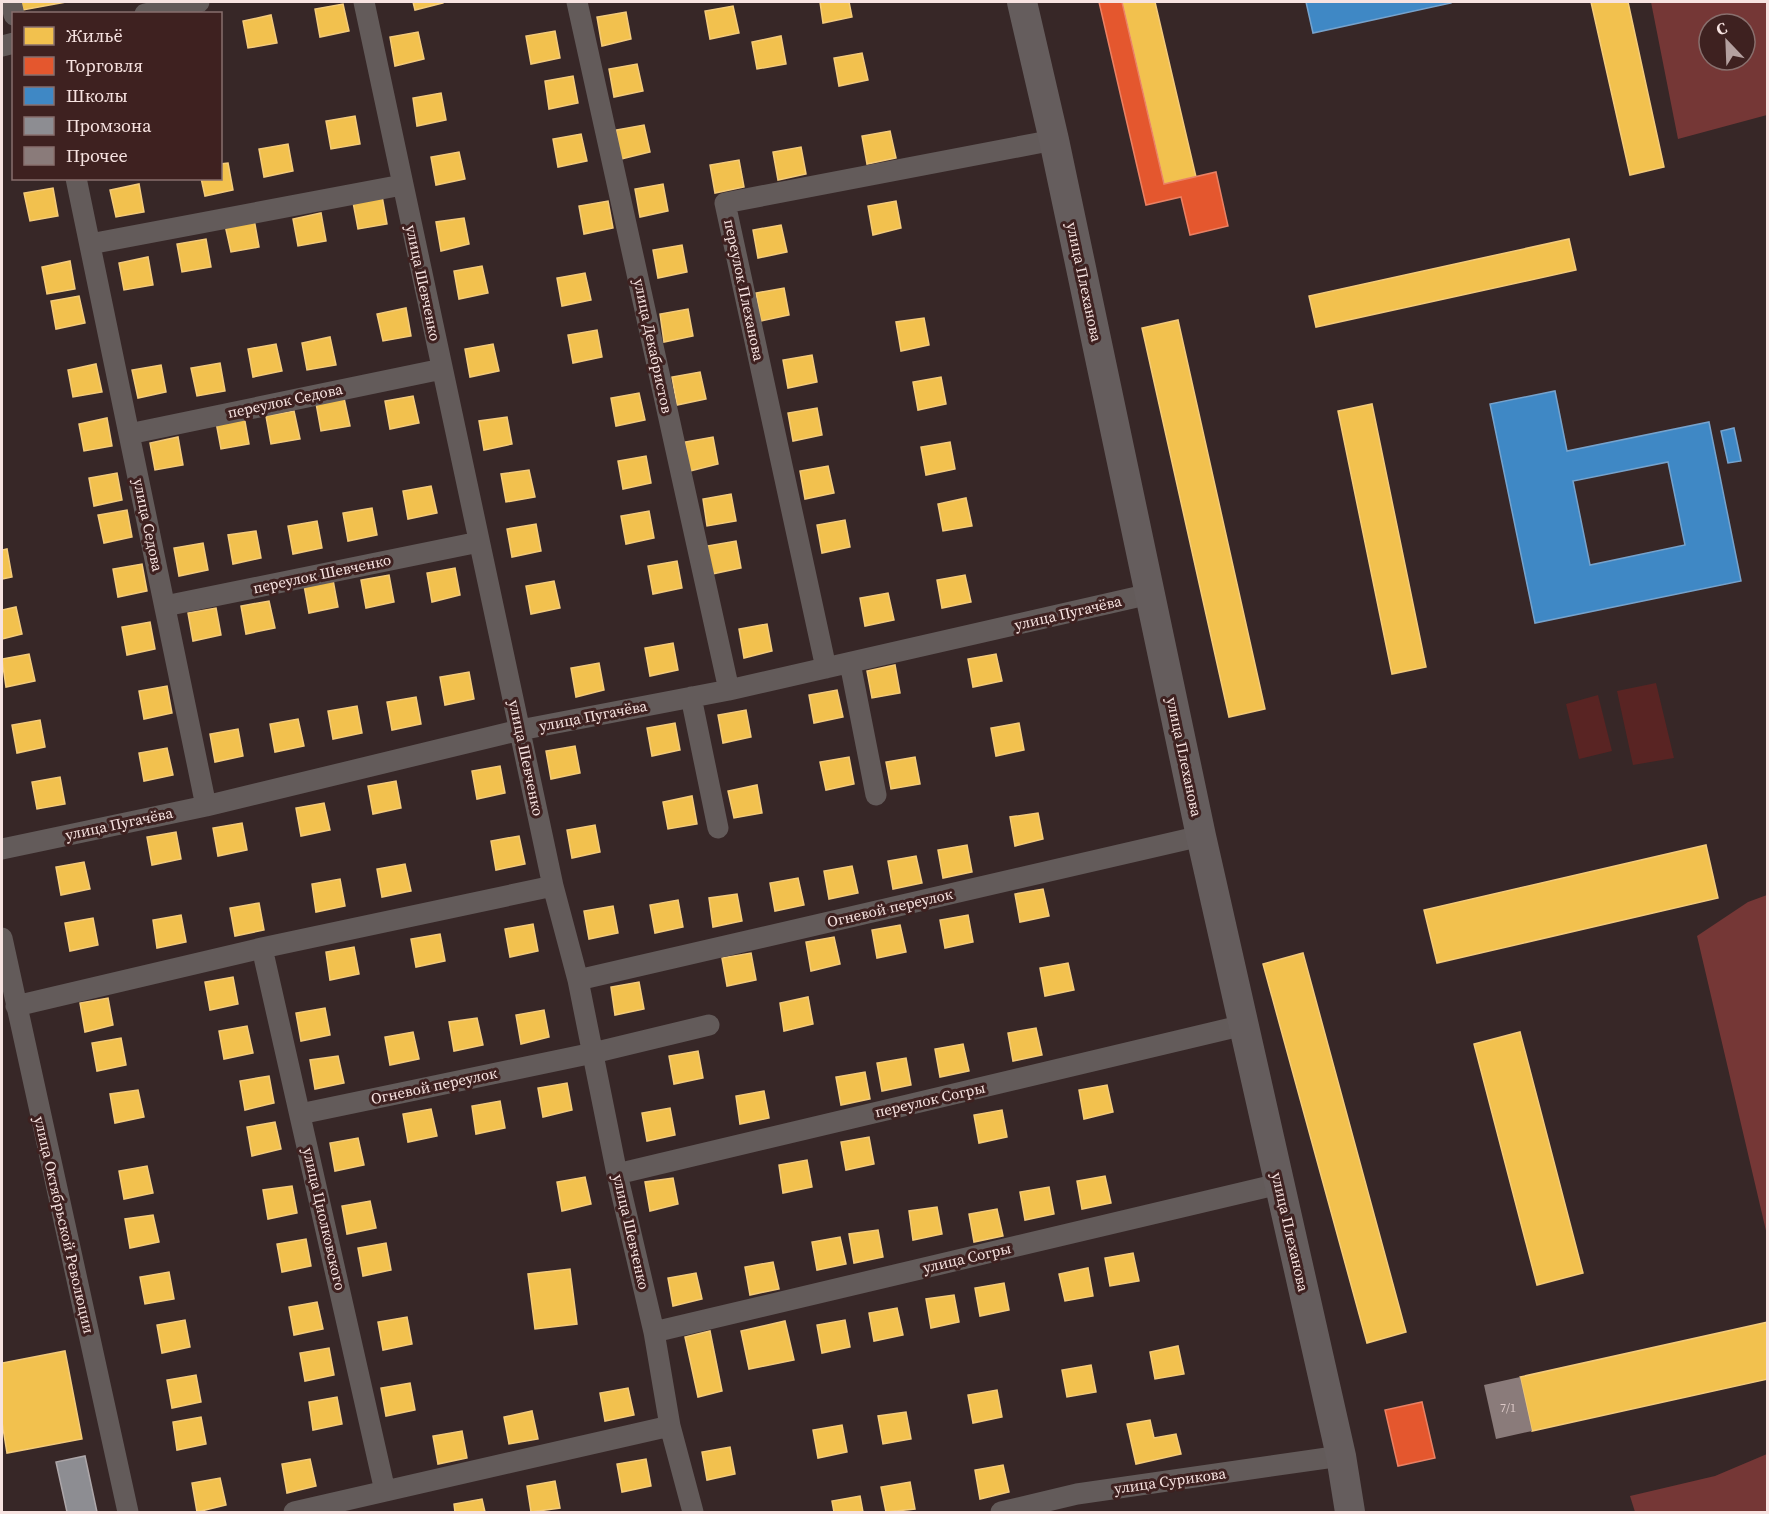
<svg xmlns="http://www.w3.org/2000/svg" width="1769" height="1514" viewBox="0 0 1769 1514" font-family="'Source Serif 4',serif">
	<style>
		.green { fill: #592423 }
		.forest { fill: #753736; fill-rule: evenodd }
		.homes { fill: #f2c14e; stroke: #f4cb7a; stroke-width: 1.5 }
		.shops { fill: #e4572e; stroke: #ea8164; stroke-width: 1.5 }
		.schools { fill: #3f88c5; stroke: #76a3cd; stroke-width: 1.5; fill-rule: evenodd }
		.industry { fill: #8d8d92; stroke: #ada7aa; stroke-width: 1.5 }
		.building { fill: #8a7b7a }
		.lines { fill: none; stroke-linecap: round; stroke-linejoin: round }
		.minor { stroke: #635b5a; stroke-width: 21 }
		.secondary { stroke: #655d5d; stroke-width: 30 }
		.labels { text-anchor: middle; stroke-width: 6; stroke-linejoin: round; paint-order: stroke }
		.number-label { font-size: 12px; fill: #dcc9c7 }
		.street-label { font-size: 15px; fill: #f7e3e1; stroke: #3e2120 }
	</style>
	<rect width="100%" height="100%" fill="#372727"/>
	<path class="green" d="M1656,683l18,75 -41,7 -16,-74z
		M1598,695l14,56 -33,8 -13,-55z"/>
	<path class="forest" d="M1651,2h116v113l-89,24zM1709,24h36v36h-36z
		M1767,895h1l-1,340 -70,-299 51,-34z
		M1767,1454v58h-132l-5,-16 85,-20z"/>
	<path class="homes" d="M21,2h45l-43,8z
		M413,2h30v1l-28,7z
		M820,2h29l3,15 -29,6z
		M1122,2h33l41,175 -32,7z
		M1591,2h37l36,165 -34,8z
		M343,4l6,27 -29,6 -5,-28z
		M733,6l6,27 -29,6 -5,-28z
		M626,12l5,27 -29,7 -5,-29z
		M271,15l6,28 -29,5 -5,-27z
		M555,31l5,27 -29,6 -5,-28z
		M418,32l6,27 -29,7 -5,-29z
		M781,36l5,28 -29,5 -5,-27z
		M862,53l6,27 -29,6 -5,-28z
		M637,64l6,27 -29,6 -5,-28z
		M573,76l5,27 -29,6 -4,-28z
		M441,93l5,27 -29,6 -4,-28z
		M355,116l5,28 -29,5 -5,-28z
		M644,125l6,27 -29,7 -5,-29z
		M890,131l6,27 -29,6 -5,-28z
		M581,134l6,27 -29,6 -5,-28z
		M288,144l5,27 -29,6 -5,-28z
		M801,147l5,27 -28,6 -5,-28z
		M459,152l6,27 -29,6 -5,-28z
		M739,160l5,27 -29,6 -5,-28z
		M228,163l5,27 -28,6 -4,-18h19v-14z
		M139,184l5,28 -28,5 -6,-27z
		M663,184l5,27 -28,6 -5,-28z
		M53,188l5,28 -28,5 -6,-28z
		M382,196l5,28 -29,5 -5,-27z
		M608,201l5,27 -29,6 -5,-28z
		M896,201l5,27 -28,7 -5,-29z
		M321,213l5,28 -28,5 -5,-27z
		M464,218l5,26 -28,7 -5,-29z
		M254,219l5,28 -28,5 -6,-27z
		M781,225l6,27 -29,6 -5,-28z
		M206,239l5,28 -29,5 -5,-28z
		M1569,239l7,31 -260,57 -7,-31z
		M682,245l5,27 -29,6 -5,-28z
		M148,257l5,28 -29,5 -5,-27z
		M70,261l5,28 -28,5 -5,-27z
		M482,266l6,27 -29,6 -5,-28z
		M585,273l6,27 -29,6 -5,-28z
		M784,288l5,27 -28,6 -5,-28z
		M79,296l6,27 -29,6 -5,-28z
		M406,308l5,28 -28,5 -6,-27z
		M688,309l5,27 -29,6 -4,-28z
		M924,318l5,27 -28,6 -5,-29z
		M1178,320l87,389 -36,8 -87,-389z
		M597,330l5,27 -29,6 -5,-28z
		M330,337l6,28 -29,5 -5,-27z
		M276,344l6,27 -29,6 -5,-28z
		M493,344l6,27 -29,6 -5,-28z
		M812,355l5,27 -29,6 -5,-28z
		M220,363l5,28 -28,5 -6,-28z
		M96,364l6,28 -29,5 -5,-27z
		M161,365l5,27 -28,6 -6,-28z
		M700,372l6,27 -29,6 -5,-28z
		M941,377l5,27 -28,6 -5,-28z
		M639,393l6,27 -29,6 -5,-28z
		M413,396l6,27 -29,6 -5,-28z
		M344,398l6,28 -29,5 -5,-28z
		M1372,404l54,263 -34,7 -54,-263z
		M817,408l5,27 -29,6 -5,-28z
		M294,411l6,28 -29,5 -5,-28z
		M244,416l5,28 -28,5 -5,-27z
		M507,417l5,27 -28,6 -5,-29z
		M107,418l5,28 -28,5 -5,-27z
		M178,437l5,28 -28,5 -5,-27z
		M713,437l5,27 -28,7 -5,-29z
		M950,442l5,27 -29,6 -5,-28z
		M646,456l5,27 -28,6 -5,-28z
		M828,466l6,27 -29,6 -5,-28z
		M529,470l6,27 -29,5 -5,-28z
		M117,473l5,27 -28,6 -5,-28z
		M431,486l6,27 -29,6 -5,-28z
		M731,494l5,27 -29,5 -4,-27z
		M966,498l6,28 -29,5 -5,-27z
		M372,508l5,27 -29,6 -5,-28z
		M127,510l5,27 -28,6 -6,-28z
		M649,511l5,27 -28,6 -5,-28z
		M845,520l5,27 -28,6 -5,-28z
		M317,521l5,27 -29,6 -5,-28z
		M536,524l5,27 -29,6 -5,-28z
		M256,531l5,27 -28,6 -5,-29z
		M736,541l5,27 -29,6 -5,-28z
		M203,543l5,27 -29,6 -5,-28z
		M7,549l5,28 -10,2v-29z
		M677,561l5,27 -29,6 -5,-28z
		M142,564l5,27 -29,6 -5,-28z
		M455,568l5,27 -28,7 -5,-29z
		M389,575l5,27 -28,6 -5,-28z
		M965,575l6,27 -29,6 -5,-28z
		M333,580l5,27 -29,6 -5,-28z
		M554,581l6,27 -29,6 -5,-28z
		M888,593l6,27 -29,6 -5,-28z
		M269,601l6,27 -29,6 -5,-28z
		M16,607l6,27 -20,5v-29z
		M216,608l5,27 -28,6 -5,-28z
		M150,622l5,27 -28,6 -5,-28z
		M767,624l5,27 -28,7 -5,-29z
		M673,643l5,27 -28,6 -5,-28z
		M29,654l6,27 -29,6 -4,-28z
		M996,654l6,27 -29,6 -5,-28z
		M599,663l5,27 -28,7 -5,-29z
		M895,665l5,28 -28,5 -5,-27z
		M469,672l5,27 -29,6 -5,-28z
		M167,686l5,27 -28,6 -5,-28z
		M837,690l6,27 -29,6 -5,-28z
		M416,697l5,27 -29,6 -5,-28z
		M357,706l5,27 -29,6 -5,-28z
		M746,710l5,27 -28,6 -5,-28z
		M298,719l6,27 -29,6 -5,-28z
		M40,720l5,27 -28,6 -5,-28z
		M675,723l5,27 -28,6 -5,-28z
		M1019,723l5,27 -28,6 -5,-28z
		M238,729l5,27 -28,6 -5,-28z
		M575,746l5,27 -29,6 -5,-28z
		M167,748l6,27 -29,6 -5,-28z
		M849,757l5,27 -28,6 -6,-28z
		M915,757l5,27 -29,5 -5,-27z
		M500,766l5,27 -28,6 -5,-28z
		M60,777l5,27 -28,5 -5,-27z
		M396,781l5,27 -28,6 -5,-28z
		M757,785l5,28 -28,5 -6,-27z
		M692,796l5,28 -29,5 -5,-27z
		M324,803l6,27 -29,6 -5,-28z
		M1038,813l5,26 -28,7 -5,-29z
		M242,823l5,27 -29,6 -5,-28z
		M595,825l5,27 -28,6 -5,-28z
		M176,832l5,27 -29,6 -5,-28z
		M519,836l6,28 -29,6 -5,-29z
		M967,845l5,27 -29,6 -5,-28z
		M1706,845l12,53 -281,65 -13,-53z
		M916,856l6,27 -29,6 -5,-28z
		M84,862l6,27 -29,6 -5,-28z
		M405,864l6,27 -29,6 -5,-28z
		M852,866l6,27 -29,6 -5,-28z
		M798,878l6,27 -29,6 -5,-28z
		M340,879l5,27 -29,6 -4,-28z
		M1043,889l6,27 -29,6 -5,-28z
		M737,894l5,27 -29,6 -4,-29z
		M678,900l5,27 -28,6 -5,-28z
		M259,903l5,27 -29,6 -5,-28z
		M613,906l5,27 -29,6 -5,-28z
		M181,915l5,27 -29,6 -4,-28z
		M968,915l5,27 -28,6 -5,-28z
		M93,918l5,27 -28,6 -5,-28z
		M533,924l5,27 -28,6 -5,-28z
		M900,925l6,27 -29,6 -5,-28z
		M440,934l5,27 -29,6 -5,-28z
		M834,937l6,27 -29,7 -5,-29z
		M354,947l5,27 -29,6 -4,-28z
		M751,953l5,27 -29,6 -5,-28z
		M1303,953l103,379 -39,11 -104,-379z
		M1068,963l6,27 -29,6 -5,-28z
		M233,977l5,27 -28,6 -5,-28z
		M639,982l5,27 -29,6 -4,-28z
		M808,997l5,27 -29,7 -4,-28z
		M108,998l5,27 -28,7 -5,-29z
		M325,1008l5,27 -29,6 -5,-28z
		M544,1010l5,27 -28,7 -5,-29z
		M477,1018l6,27 -29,6 -5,-29z
		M247,1026l6,27 -29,6 -5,-28z
		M1036,1028l6,27 -29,6 -5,-28z
		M413,1032l6,27 -29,6 -5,-28z
		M1520,1032l63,241 -46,12 -63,-241z
		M121,1038l5,27 -29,6 -5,-28z
		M963,1044l6,27 -29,6 -5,-28z
		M698,1051l5,27 -29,6 -5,-28z
		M338,1056l6,27 -29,6 -5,-29z
		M906,1058l5,27 -29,6 -5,-28z
		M865,1072l5,27 -29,6 -5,-28z
		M269,1076l5,27 -29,7 -5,-29z
		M567,1083l5,27 -29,7 -5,-29z
		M1107,1085l6,27 -29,7 -5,-29z
		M138,1090l6,27 -29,6 -5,-29z
		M764,1091l5,27 -29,6 -4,-28z
		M500,1101l5,27 -29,6 -4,-28z
		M670,1108l5,27 -28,6 -5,-28z
		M431,1109l6,27 -29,6 -5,-28z
		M1002,1110l5,27 -28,6 -5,-28z
		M275,1122l6,27 -29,7 -5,-29z
		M869,1137l5,27 -28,6 -5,-28z
		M358,1138l6,27 -29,6 -5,-28z
		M807,1160l5,27 -29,6 -4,-28z
		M147,1166l6,27 -29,6 -5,-28z
		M1105,1176l6,27 -29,6 -5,-28z
		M585,1177l6,27 -29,7 -5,-29z
		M673,1178l5,26 -28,7 -5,-29z
		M292,1186l5,27 -29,6 -5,-29z
		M1049,1187l5,27 -29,6 -5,-28z
		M370,1201l6,27 -29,6 -5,-28z
		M937,1207l5,27 -29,6 -4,-29z
		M997,1209l6,27 -29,6 -5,-28z
		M153,1215l6,27 -29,6 -5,-29z
		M878,1230l5,27 -29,6 -5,-29z
		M840,1237l6,27 -29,6 -5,-28z
		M306,1239l5,27 -29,6 -5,-28z
		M386,1243l5,27 -28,6 -5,-28z
		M1133,1253l6,28 -29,5 -5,-28z
		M773,1262l6,27 -29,6 -5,-28z
		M1088,1268l5,28 -28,5 -6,-27z
		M570,1269l7,55 -42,5 -7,-55z
		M169,1272l5,27 -29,5 -5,-27z
		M696,1273l6,26 -29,7 -5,-28z
		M1004,1283l5,27 -29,6 -5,-28z
		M954,1295l5,27 -28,6 -5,-29z
		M317,1302l6,27 -29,6 -5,-28z
		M897,1308l6,27 -29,6 -5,-28z
		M407,1317l5,27 -29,6 -5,-28z
		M185,1320l5,27 -28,6 -5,-28z
		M845,1320l5,27 -28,6 -5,-28z
		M785,1321l9,39 -45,9 -8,-38z
		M1768,1322v57l-236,52 -12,-54z
		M710,1331l12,60 -24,6 -13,-60z
		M1178,1346l6,28 -29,5 -5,-27z
		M329,1348l5,27 -29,6 -5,-28z
		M65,1351l17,88 -75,14 -5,-31v-59z
		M1091,1365l5,27 -29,5 -5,-27z
		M196,1375l5,27 -29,6 -5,-28z
		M410,1383l5,27 -29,6 -5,-28z
		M628,1388l6,27 -29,6 -5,-28z
		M997,1390l5,27 -29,6 -5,-28z
		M337,1397l5,27 -29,6 -4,-28z
		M532,1411l6,28 -29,5 -5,-27z
		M906,1412l5,27 -28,5 -5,-28z
		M201,1417l5,27 -29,6 -4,-28z
		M1150,1420l4,18 22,-4 5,20 -45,10 -9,-40z
		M842,1425l5,27 -29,6 -5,-28z
		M462,1431l5,27 -29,6 -5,-28z
		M730,1447l5,27 -28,6 -5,-28z
		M310,1459l6,27 -29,7 -5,-29z
		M646,1459l5,27 -29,6 -5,-28z
		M1003,1465l6,27 -29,7 -5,-29z
		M220,1478l6,27 -29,7 -5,-29z
		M555,1481l5,27 -29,4 -4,-26z
		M910,1482l5,27 -29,3 -5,-25z
		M860,1496l3,16h-29l-2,-11z
		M482,1499l3,13h-30l-1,-8z"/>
	<path class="shops" d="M1099,2h23l42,182 52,-12 12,54 -38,9 -9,-38 -35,8z
		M1422,1402l13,56 -37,8 -13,-56z"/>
	<path class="schools" d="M1306,2h145v1l-138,30z
		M1555,391l12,60 142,-29 32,159 -206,42 -45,-219zM1668,462l17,83 -95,20 -17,-84z
		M1734,428l7,33 -13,2 -7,-32z"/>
	<path class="industry" d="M85,1456l12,56h-30l-11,-50z"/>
	<path class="building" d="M1520,1377l12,54 -36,8 -12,-54z"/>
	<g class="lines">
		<path class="minor" d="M11,2l3,13
			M364,2l189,884 25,94 39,194 37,158 16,94 23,86
			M577,2l152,688
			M145,14l54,-12
			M2,46l12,-3
			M76,178l130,628
			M90,244l312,-59
			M129,434l313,-65
			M165,606l314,-64
			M850,663l26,132
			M826,668l-101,-465 329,-63
			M691,697l27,131
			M2,849l204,-43 314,-76 209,-40 421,-96
			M2,938l126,574
			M262,948l123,543
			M578,980l623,-144
			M16,1006l246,-58 291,-62
			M300,1114l293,-61 116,-28
			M617,1174l627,-149
			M654,1332l625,-148
			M294,1512l376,-86
			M1001,1512l76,-18 264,-38"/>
		<path class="secondary" d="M1022,2l32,138 147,696 140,620 9,56"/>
	</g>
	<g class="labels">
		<g class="number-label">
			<text x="1508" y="1412">7/1</text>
		</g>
		<g class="street-label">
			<text transform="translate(1084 282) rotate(78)" y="5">улица Плеханова</text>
			<text transform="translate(423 283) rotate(78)" y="5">улица Шевченко</text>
			<text transform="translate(744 290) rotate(78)" y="5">переулок Плеханова</text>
			<text transform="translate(653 346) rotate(78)" y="5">улица Декабристов</text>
			<text transform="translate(285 401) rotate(-12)" y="5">переулок Седова</text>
			<text transform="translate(148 525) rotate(78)" y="5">улица Седова</text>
			<text transform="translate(322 574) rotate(-12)" y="5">переулок Шевченко</text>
			<text transform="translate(1068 613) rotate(-13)" y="5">улица Пугачёва</text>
			<text transform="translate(593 716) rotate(-11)" y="5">улица Пугачёва</text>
			<text transform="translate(1184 757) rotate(78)" y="5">улица Плеханова</text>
			<text transform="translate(526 758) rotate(78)" y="5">улица Шевченко</text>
			<text transform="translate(119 824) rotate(-12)" y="5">улица Пугачёва</text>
			<text transform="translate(890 908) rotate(-13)" y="5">Огневой переулок</text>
			<text transform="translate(434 1086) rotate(-12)" y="5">Огневой переулок</text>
			<text transform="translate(930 1100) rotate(-13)" y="5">переулок Согры</text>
			<text transform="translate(324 1219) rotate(77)" y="5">улица Циолковского</text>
			<text transform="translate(64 1225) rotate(77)" y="5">улица Октябрьской Революции</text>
			<text transform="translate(631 1232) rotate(77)" y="5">улица Шевченко</text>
			<text transform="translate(1290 1232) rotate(77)" y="5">улица Плеханова</text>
			<text transform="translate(967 1258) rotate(-13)" y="5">улица Согры</text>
			<text transform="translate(1170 1481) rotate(-8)" y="5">улица Сурикова</text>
		</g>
	</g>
	<rect width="1769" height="1514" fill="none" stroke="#f7e3e1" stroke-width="6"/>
	<rect x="12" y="12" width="210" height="168" fill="#3e2120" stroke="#886f6d" stroke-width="1.5"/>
	<rect x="24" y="27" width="30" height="18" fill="#f2c14e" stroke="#886f6d" stroke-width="1.5"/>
	<text x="66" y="42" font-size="18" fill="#f7e3e1">Жильё</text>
	<rect x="24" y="57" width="30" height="18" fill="#e4572e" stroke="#886f6d" stroke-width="1.5"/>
	<text x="66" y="72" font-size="18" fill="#f7e3e1">Торговля</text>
	<rect x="24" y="87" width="30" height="18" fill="#3f88c5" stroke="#886f6d" stroke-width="1.5"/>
	<text x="66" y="102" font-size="18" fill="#f7e3e1">Школы</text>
	<rect x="24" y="117" width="30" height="18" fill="#8d8d92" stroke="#886f6d" stroke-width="1.5"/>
	<text x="66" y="132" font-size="18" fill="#f7e3e1">Промзона</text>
	<rect x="24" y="147" width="30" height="18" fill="#8a7b7a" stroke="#886f6d" stroke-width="1.5"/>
	<text x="66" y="162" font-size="18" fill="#f7e3e1">Прочее</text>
	<g transform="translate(1727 42) rotate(337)"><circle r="28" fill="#3e2120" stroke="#886f6d" stroke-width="1.5"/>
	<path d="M0-4.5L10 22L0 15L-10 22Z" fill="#b4a1a0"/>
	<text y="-9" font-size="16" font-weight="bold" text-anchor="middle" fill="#f7e3e1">С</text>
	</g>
</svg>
